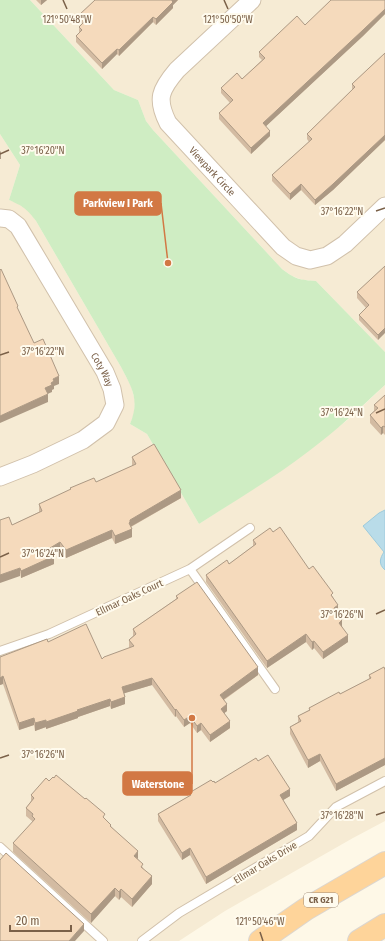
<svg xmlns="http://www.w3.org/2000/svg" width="385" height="941" viewBox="0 0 385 941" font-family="'Fira Sans Condensed',sans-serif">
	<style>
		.residential { fill: #f6ebd4 }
		.green { fill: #cfedc3 }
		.water { fill: #b9dce9; stroke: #9ecbdc }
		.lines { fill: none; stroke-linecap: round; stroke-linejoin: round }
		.service-casing { stroke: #d1c1ab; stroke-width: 10 }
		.minor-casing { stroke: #d1c1ab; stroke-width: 19 }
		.trunk-casing { stroke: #dcd6cf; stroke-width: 24 }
		.service { stroke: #fff; stroke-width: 8 }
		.minor { stroke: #fff; stroke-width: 17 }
		.trunk { stroke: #fed49a; stroke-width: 22 }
		.wall { fill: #d3bba2 }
		.shaded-wall { fill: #ac9984 }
		.building { fill: #f5dabc; stroke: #ac9984 }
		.ticks { fill: none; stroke: #7a6048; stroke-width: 1.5 }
		.labels { text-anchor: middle; stroke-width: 4; stroke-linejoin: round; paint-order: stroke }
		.shield { fill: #fffbee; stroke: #a28e7a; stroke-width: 1 }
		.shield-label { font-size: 9px; font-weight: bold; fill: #7a6048 }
		.street-label { font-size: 10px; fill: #7a6048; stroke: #fffbee }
		.ticks-label { font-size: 10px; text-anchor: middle; fill: #7a6048; stroke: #fffbee; stroke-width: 4; stroke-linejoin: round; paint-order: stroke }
		.leader { fill: none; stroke: #d27844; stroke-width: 1.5 }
		.callout-dot { fill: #d27844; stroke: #fffbee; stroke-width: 1.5 }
		.callout { fill: #d27844; stroke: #d27844; stroke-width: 1.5 }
		.callout-label { font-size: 11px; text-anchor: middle; font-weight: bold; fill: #fff }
	</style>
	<rect width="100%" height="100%" fill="#fef8e7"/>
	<path class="residential" d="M30,0h355v352l-69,-71 -13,-1 -11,-4 -10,-7 -129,-139 -7,-9 -8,-21 -24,-10z
		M0,134l20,31 -11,35 11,4 8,6 8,11 85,146 10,19 4,15 -1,13 -4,10 17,10 52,90 74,-48 35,-25 42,-33 35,-33v436l-32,17 -128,73 -46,30h-179z"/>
	<path class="green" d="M0,0h30l84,90 24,10 8,21 7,9 129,139c13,10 18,11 34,12l69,71v33c-25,23 -49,46 -76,66 -35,27 -73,49 -110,73l-52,-90 -17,-10c10,-24 2,-36 -9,-57l-85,-146c-9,-12 -13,-15 -27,-21l11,-35 -20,-31z"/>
	<path class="water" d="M385,510v60c-7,-6 -5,-12 -1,-18l-21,-26 16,-13z"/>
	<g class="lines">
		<g class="service-casing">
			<path id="service" d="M190,569l85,120
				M0,651l49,-17 141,-65 60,-41
				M0,847l103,94
				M142,941l37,-28 130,-77 27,-29 49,-26"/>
		</g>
		<g class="minor-casing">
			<g id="minor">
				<path id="s1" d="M252,0l-75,70c-17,20 -21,29 -9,53l115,124 13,9 14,4 17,-4 18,-12 40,-38"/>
				<path id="s2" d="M0,218l9,1 9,7 9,15 78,131 7,17 3,16 -9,18 -23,17 -50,24 -33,13"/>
			</g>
		</g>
		<g class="trunk-casing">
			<path id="trunk" d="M260,941l46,-32 79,-46
				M359,941l26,-16"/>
		</g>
		<use href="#service" class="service"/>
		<use href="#minor" class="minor"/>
		<use href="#trunk" class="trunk"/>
	</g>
	<path class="wall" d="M36,0h11l-6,5z
		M95,0h83l-5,5v3l-17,17 -3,-3 -34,34 -2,-2 -15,15 -26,-27v-6l3,-3v-6l4,-3 -4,-4v-5z
		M385,0v14l-22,22 -97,90 4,10 -19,18 -32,-35v-6l11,-10 -9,-10v-5l21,-9 20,-19 -3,-3v-5z
		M385,53v87l-52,50 -18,15 -14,-15 -11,10 -18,-19v-6l37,-33 -2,-3v-5l45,-44v-6z
		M385,266l-7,74 -19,-20v-5l7,-7 -9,-10v-6z
		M385,395v40l-2,-2 -2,2 -11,-12v-8l4,-4v-6z
		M132,457l49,41 -50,29 1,10 -17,7 -3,-6 -46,20 -6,-8 -7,4 1,10 -33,14 -9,-53 27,-13v-8l31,-14v-2l26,-6 36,-16z
		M273,532l36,37 24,28 5,15 -1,1 11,29 -25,17 -9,-11 -2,2 -6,-8 -39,26 -61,-86v-7l23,-11 24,-18v-6z
		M176,596l82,79 -34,25 3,11 -3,2 6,15 -20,14 -9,-12 -4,3 -7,-10 -6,4 -8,-11 -1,1 -23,-32 -28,8 1,11 -14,5 -1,-3 -32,11v1l-32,11v-2l-11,4 -1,-6 -15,5 -16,-46 -3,1v-28l48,-15 54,17 28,-11 -1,-1v-7l4,-4v-7l43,-30z
		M385,670v95l-49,26 -16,-30 -12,7 -18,-34v-7l8,-5v-6l11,-6v-2l31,-14 29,-15v-4z
		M258,761l32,35 -7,4 14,30 -91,54 -16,-29 -8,5 -24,-39v-7l31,-18v-3l24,-11 2,1z
		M49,781l56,38 33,40 14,25 -20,23 -11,-10 -2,3 -4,-4 -24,27 -78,-71v-9l19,-20v-2l-6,-5v-8l5,-7v-6z"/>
	<path class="shaded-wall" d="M41,0h6l-6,5z
		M172,0h6l-5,5v3l-17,17v-6z
		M385,9v5l-22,22 -100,93v-6z
		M153,17v5l-34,34v-6z
		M117,49v5l-15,15v-6z
		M270,131v5l-19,18v-6z
		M385,135v5l-52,50 -18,15v-5z
		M1,151v8h-1v-7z
		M301,184v6l-11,10v-6z
		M385,328v5l-7,7v-5z
		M59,376v8l-5,2v3l-2,1v2l-7,3v-7l6,-5 2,-4z
		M48,394v8l-48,21v-7z
		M383,426v7l-2,2v-7z
		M181,490v8l-51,29 2,2v8l-17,7v-8l14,-13 1,-3z
		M112,530v8l-46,20v-8z
		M60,542v8l-10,6v-8z
		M54,556v8l-33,14v-7z
		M20,568v8l-20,7v-8z
		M338,605v7l-4,3v-7z
		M342,620v8l-3,-5z
		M306,634v8l-39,26v-7z
		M348,635v7l-25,17v-7z
		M314,641v7l-2,2v-8z
		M258,667v8l-38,27v-7z
		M3,676v8l-3,1v-7z
		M152,678v7l-30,9v-7z
		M125,697v7l-14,5v-7z
		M110,699v7l-32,11v1l-32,11v-7l31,-12z
		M227,704v7l-6,5v-7z
		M176,709v7l-1,1v-7z
		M190,716v7l-6,4v-7z
		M34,718v7l-15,5v-7z
		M46,720v7l-11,4v-8z
		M230,721v7l-20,14v-7z
		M201,723v7l-4,3v-7z
		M320,754v7l-12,7v-8z
		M385,758v7l-49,26v-7z
		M290,789v7l-10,6v-7z
		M297,823v7l-91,54v-7z
		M190,848v7l-8,5v-7z
		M138,851v8l-4,-3z
		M152,876v8l-20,23v-8z
		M115,888v8l-24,27v-9z
		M121,889v8l-2,3v-8z
		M84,924v7l-9,10h-6z"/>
	<path class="building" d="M95,0h77v1l1,1 -17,17 -3,-2 -34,33 -2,-1 -15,14 -26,-27 6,-6 -3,-3 6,-6 -6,-6z
		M331,0h54v9l-22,21 -100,93 7,8 -19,17 -32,-35 14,-13 -12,-12 16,-15 5,6 23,-21 -6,-6 38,-36 8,9z
		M385,53v82l-52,49 -18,16 -14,-16 -11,10 -18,-19 40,-36 -5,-5 48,-47 -3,-3z
		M385,266v62l-7,7 -19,-20 10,-10 -12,-13z
		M1,269l17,37 -1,1 17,36 9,-4 16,37 -6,3 1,2 -3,2 1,2 -7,3 3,6 -48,22v-146z
		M385,395v32l-2,-1 -2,2 -11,-13 8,-7 -4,-3z
		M154,444l27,46 -51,30v2l-1,1 3,6 -17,7 -3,-6 -46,20 -6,-8 -10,6 4,8 -33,15 -1,-3 -20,7v-55l9,-3 3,8 30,-14 -3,-7 32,-15 -1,-1 24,-10 2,4 40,-18 -4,-7z
		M280,527l29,42 4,-3 20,27 -2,2 7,10 -4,3 8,12 -3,3 9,12 -25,17 -9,-11 -2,1 -6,-8 -39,27 -61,-86 21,-15 2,4 27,-20 -3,-4 17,-12 3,4z
		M197,582l61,85 -38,28 7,9 -6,5 9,12 -20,14 -9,-12 -4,3 -7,-10 -6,4 -8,-11 -1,1 -23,-32 -30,9 3,10 -14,5 -1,-3 -33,11 1,1 -32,11v-2l-11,3 -1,-5 -15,5 -16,-47 -3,2v-21l47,-18 1,3 38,-18 16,35 2,-2 30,-11 -5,-6 7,-6 -3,-5 45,-31 -2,-2z
		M384,667l1,3v88l-49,26 -16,-30 -12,6 -18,-33 11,-6 -3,-5 12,-6 -1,-2 30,-16 1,2 31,-16 -2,-3z
		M268,755l22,34 -10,6 17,28 -91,54 -16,-29 -8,5 -24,-39 33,-19 -2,-2 22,-13 2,2 1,-1 1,2 41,-25 2,3z
		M56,775l29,24 1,-1 19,16 -2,3 8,8 -1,1 28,25 -4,5 9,8 -2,3 11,9 -20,23 -11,-10 -2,3 -4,-4 -24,26 -78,-71 22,-24 -3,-3 1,-2 -7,-6 8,-10 -3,-3 15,-17 3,3 4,-4 1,1z
		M6,853l78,71 -15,17h-69v-81z"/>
	<path class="ticks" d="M63,0l4,9M224,0l4,9M0,154l9,-4M376,211l9,-3M0,355l9,-3M376,413l9,-4M0,557l9,-4M376,614l9,-4M0,758l9,-3M376,815l9,-3M260,932l3,9"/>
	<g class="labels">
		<rect class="shield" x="304" y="893" width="34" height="14" rx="3"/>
		<g class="shield-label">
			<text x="321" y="903">CR G21</text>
		</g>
		<g class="street-label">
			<text dy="4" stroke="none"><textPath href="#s1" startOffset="227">Viewpark Circle</textPath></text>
			<text dy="4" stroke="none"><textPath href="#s2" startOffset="187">Coty Way</textPath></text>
			<text transform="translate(129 597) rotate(-25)" y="4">Ellmar Oaks Court</text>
			<text transform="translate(265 862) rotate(-31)" y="4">Ellmar Oaks Drive</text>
		</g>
	</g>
	<g class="ticks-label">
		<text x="67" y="23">121°50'48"W</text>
		<text x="228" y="23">121°50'50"W</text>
		<text x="43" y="154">37°16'20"N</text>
		<text x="342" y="215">37°16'22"N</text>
		<text x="43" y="355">37°16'22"N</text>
		<text x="342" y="416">37°16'24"N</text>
		<text x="43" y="557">37°16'24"N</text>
		<text x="342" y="618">37°16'26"N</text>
		<text x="43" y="758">37°16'26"N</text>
		<text x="342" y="819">37°16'28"N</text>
		<text x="260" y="925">121°50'46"W</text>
	</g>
	<path class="leader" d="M168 263L161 203M192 718L192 784"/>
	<g class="callout-dot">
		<circle cx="168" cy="263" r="4"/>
		<circle cx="192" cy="718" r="4"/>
	</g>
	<g class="callout">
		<rect x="75" y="192" width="86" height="23" rx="4"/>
		<rect x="123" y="772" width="69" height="23" rx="4"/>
	</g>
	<g class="callout-label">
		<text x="118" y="207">Parkview I Park</text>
		<text x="158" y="788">Waterstone</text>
	</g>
	<path d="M10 925v6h61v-6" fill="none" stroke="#7a6048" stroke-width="2"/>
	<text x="16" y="925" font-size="12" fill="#7a6048" stroke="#fffbee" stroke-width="3" paint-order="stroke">20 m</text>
</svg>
